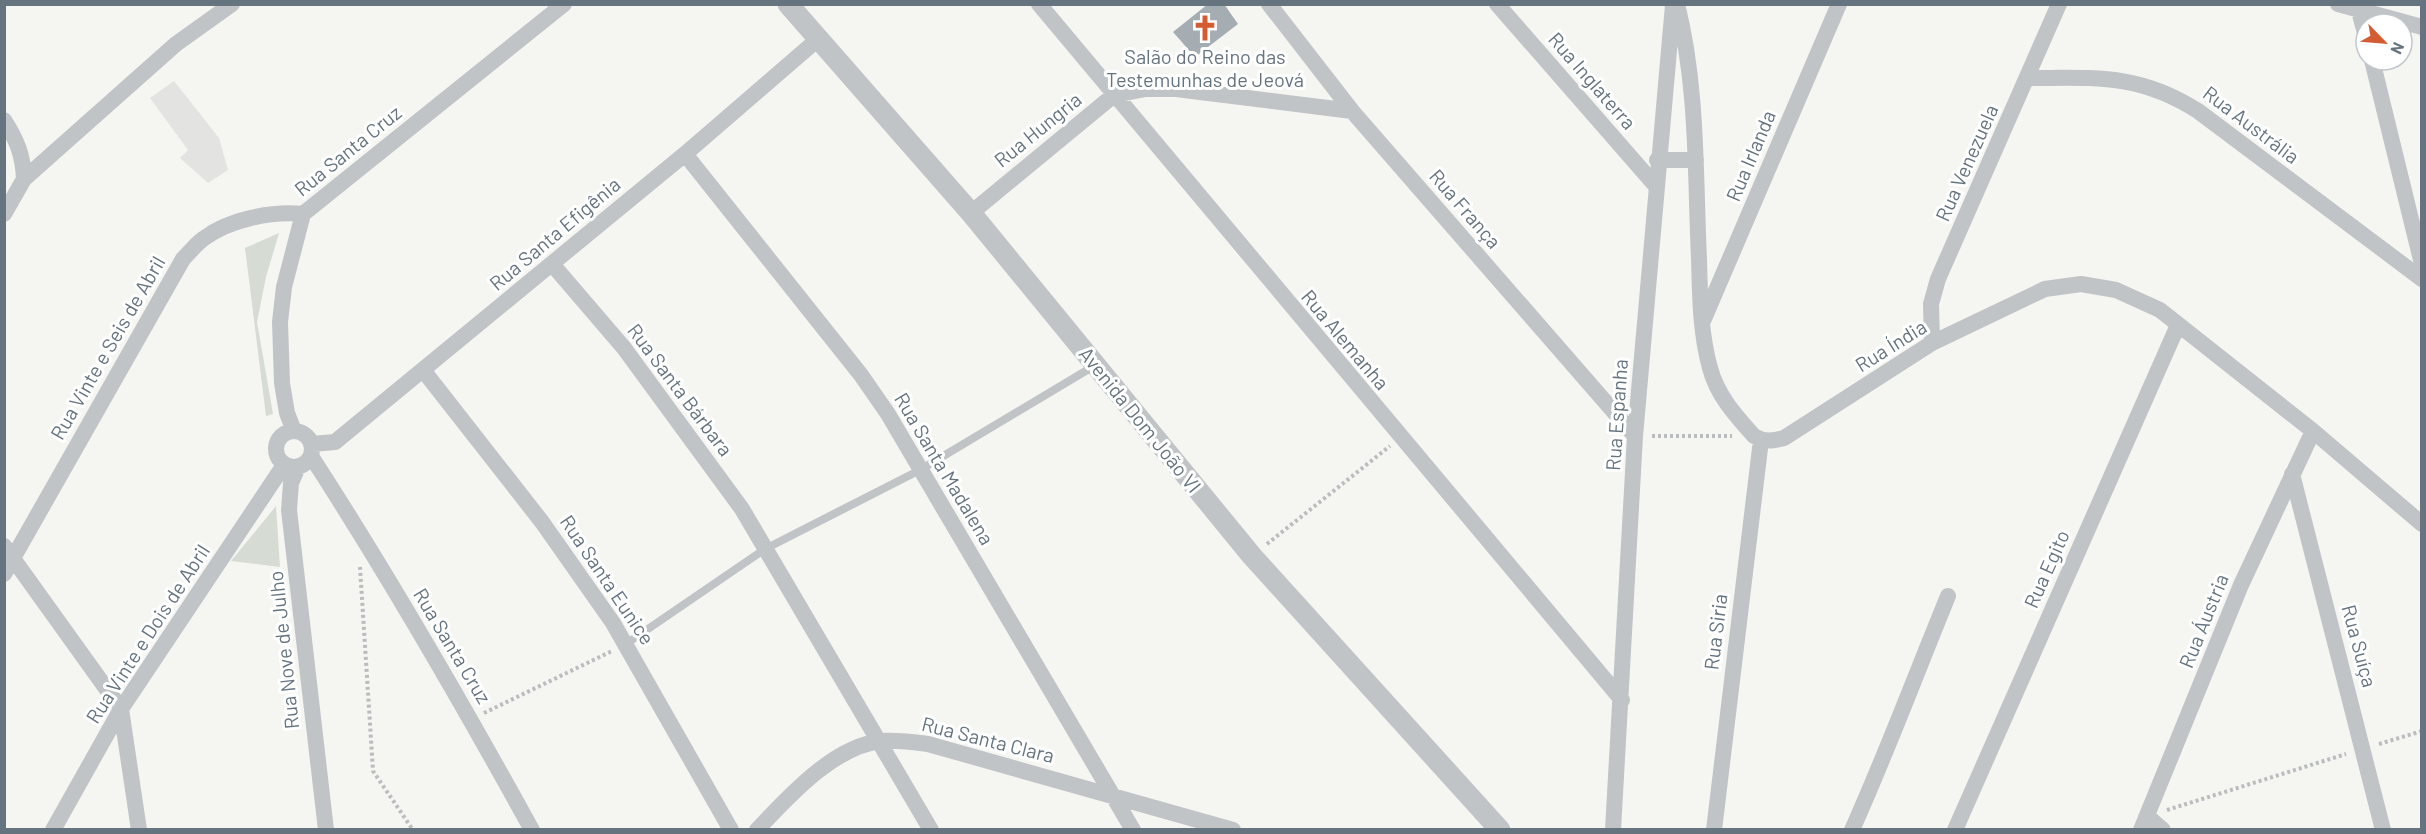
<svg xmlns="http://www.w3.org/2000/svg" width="2426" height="834" viewBox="0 0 2426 834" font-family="Barlow,sans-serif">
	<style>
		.built { fill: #e3e4e2 }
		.green { fill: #d6dcd3 }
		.building { fill: #a6adb2 }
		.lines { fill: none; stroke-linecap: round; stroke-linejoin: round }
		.path { stroke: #babcbe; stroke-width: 4; stroke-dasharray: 3 3; stroke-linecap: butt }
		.service { stroke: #c0c4c7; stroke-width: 8 }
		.minor { stroke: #c0c4c7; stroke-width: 16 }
		.tertiary { stroke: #c0c4c7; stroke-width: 21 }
		.labels { text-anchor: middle; stroke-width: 6; stroke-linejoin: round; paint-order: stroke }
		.poi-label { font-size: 20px; fill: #667480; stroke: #fff }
		.street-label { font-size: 20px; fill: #667480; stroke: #fff }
	</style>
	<rect width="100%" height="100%" fill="#f5f5f2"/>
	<path class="built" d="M174,81l45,57 9,32 -20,13 -28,-25 8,-8 -38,-52z"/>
	<path class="green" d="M279,233l-13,44 -9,45 16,92 -7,2 -21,-168z
		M276,506l4,61 -49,-6z"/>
	<path class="building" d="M1208,4h16l14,20 -43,33 -22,-25z"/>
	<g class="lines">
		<path class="path" d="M1652,436h80
			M1267,544l123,-98
			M360,567l13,204 40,59
			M484,713l128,-62
			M2379,744l43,-13
			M2167,810l179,-56"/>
		<path class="service" d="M626,644l139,-95 155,-79 174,-104"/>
		<path class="minor" d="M1039,4l583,696
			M1269,4l83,107 283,325
			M1497,4l158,181
			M1677,4c21,83 18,170 22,255 1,36 1,73 11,109 7,27 25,47 44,68 10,6 19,5 30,2l148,-95 113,-54 36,-5 35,6 44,20 153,121 109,93
			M2338,4l84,23
			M2359,11l7,26
			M2372,60l50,204
			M2028,78c67,0 111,-5 170,33l224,168
			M4,120c13,20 19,35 20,59
			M685,154l176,221 27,39 245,416
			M1657,160h39
			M971,213l143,-118 32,-6h30l176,22
			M4,214l20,-35 152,-135 56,-40
			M552,264l72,84 118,161 189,321
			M1703,321l136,-317
			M1932,343l-1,-39 7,-25 121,-275
			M423,370l119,152 71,101 118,207
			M276 449a18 18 0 1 1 36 0a18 18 0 1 1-36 0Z
			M294,431l-7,-18 -5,-30 -2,-61 4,-35 19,-73 261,-210
			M312,444l23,-2 350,-288 132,-114
			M311,456c79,122 151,247 221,374
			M298,467l-7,16 -2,27 37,320
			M2292,474l91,356
			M4,546l117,163 18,121
			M4,574l179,-315c7,-7 13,-15 20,-20 26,-20 69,-28 100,-25
			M2147,816l16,14
			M53,830l68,-121 163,-244
			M757,830c31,-33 77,-84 124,-89 16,-1 32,1 47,3l305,86
			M1613,830l22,-394 38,-431
			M1714,830l47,-390
			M1852,830c35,-78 64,-156 96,-234
			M1955,830l223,-505
			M2141,830l100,-245 72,-154"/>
		<path class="tertiary" d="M788,4l183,209 281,343 248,274"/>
	</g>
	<defs>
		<g id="church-bare" transform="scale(2.07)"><path d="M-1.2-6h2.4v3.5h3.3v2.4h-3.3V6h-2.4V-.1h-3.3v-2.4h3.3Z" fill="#d45c33" stroke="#fff" stroke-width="2.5" paint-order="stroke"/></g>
	</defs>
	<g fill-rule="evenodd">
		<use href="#church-bare" x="1205" y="28"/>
	</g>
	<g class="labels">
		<g class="poi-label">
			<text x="1205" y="64">Salão do Reino das<tspan x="1205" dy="23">Testemunhas de Jeová</tspan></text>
		</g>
		<g class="street-label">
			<text transform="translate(1592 81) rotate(49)" y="7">Rua Inglaterra</text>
			<text transform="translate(2251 125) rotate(37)" y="7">Rua Austrália</text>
			<text transform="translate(1038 130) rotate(-39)" y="7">Rua Hungria</text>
			<text transform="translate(348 151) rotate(-39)" y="7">Rua Santa Cruz</text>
			<text transform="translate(1751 156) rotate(-67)" y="7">Rua Irlanda</text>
			<text transform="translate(1967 163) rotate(-66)" y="7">Rua Venezuela</text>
			<text transform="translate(1465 209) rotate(49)" y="7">Rua França</text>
			<text transform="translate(555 234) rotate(-40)" y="7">Rua Santa Efigênia</text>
			<text transform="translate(1345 340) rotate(50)" y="7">Rua Alemanha</text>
			<text transform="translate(1891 346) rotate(-32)" y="7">Rua Índia</text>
			<text transform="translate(108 348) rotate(-60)" y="7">Rua Vinte e Seis de Abril</text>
			<text transform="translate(680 390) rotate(53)" y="7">Rua Santa Bárbara</text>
			<text transform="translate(1617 415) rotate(-86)" y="7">Rua Espanha</text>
			<text transform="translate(1140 420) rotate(51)" y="7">Avenida Dom João VI</text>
			<text transform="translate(944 469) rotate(59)" y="7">Rua Santa Madalena</text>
			<text transform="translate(2047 569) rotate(-66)" y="7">Rua Egito</text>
			<text transform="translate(607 580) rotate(56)" y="7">Rua Santa Eunice</text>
			<text transform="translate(2204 621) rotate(-68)" y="7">Rua Áustria</text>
			<text transform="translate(1716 632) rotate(-83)" y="7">Rua Siria</text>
			<text transform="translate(148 634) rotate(-57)" y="7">Rua Vinte e Dois de Abril</text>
			<text transform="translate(452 646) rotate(59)" y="7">Rua Santa Cruz</text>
			<text transform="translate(2359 646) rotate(75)" y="7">Rua Suíça</text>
			<text transform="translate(284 650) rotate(-96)" y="7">Rua Nove de Julho</text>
			<text transform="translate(988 740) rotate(14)" y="7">Rua Santa Clara</text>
		</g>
	</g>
	<rect width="2426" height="834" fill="none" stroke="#667480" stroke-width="12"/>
	<g transform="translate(2384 42) rotate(115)"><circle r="28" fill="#ffffff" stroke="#c2c7cc" stroke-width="1.5"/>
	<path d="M0-4.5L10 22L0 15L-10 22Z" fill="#d45c33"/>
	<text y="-9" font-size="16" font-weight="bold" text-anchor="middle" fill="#667480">N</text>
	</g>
</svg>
